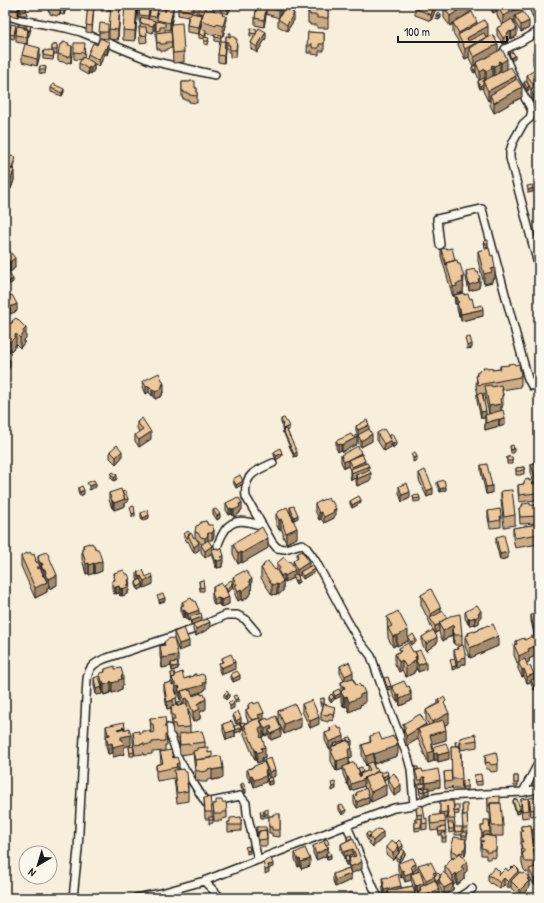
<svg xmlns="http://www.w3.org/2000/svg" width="544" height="903" viewBox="0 0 544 903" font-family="'Patrick Hand',sans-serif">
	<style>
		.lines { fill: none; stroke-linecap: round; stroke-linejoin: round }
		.minor-casing { stroke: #1c1c1c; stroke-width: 10 }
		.minor { stroke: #fbf7ec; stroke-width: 7 }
		.wall { fill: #ccac87; stroke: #1c1c1c; fill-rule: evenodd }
		.shaded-wall { fill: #a68c6e; stroke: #1c1c1c }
		.building { fill: #edc89d; stroke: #1c1c1c }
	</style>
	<rect width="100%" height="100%" fill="#f8eedc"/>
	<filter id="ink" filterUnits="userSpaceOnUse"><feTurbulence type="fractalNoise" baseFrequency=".025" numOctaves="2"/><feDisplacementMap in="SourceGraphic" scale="8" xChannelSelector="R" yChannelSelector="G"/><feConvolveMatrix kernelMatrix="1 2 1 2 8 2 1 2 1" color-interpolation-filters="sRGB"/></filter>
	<g filter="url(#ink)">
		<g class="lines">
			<g class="minor-casing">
				<path id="minor" d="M5,15l16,5 45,8 15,4 71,29 63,14
					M539,31l-17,10 -17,8 -1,2v4l12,27 12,21 4,8 -2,7 -7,6 -10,18 -3,9v7l29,110
					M440,245l-3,-26 45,-10 46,170 4,7 7,-2
					M273,463c-18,8 -30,12 -27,34l26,45 5,6 8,1 17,-5 3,2 10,14 32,60 13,22 11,14 20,57 17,45 3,11 3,36
					M218,545c1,-5 4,-10 7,-15 10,-14 24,-8 38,-4
					M168,728l11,32 27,43 34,-7 6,7 1,10 11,47
					M523,792l16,-30
					M347,826l31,72
					M204,881l17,17
					M73,898l5,-48 9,-171c2,-12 6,-15 17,-20l91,-30 31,-14h11l8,4 11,13
					M136,898l25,-5 43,-12 130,-51 60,-22 20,-3 14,-6 17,-3 78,-4 16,-3
					M458,898l14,-9"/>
			</g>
			<use href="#minor" class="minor"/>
		</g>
		<path class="wall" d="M5,5h4l-1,7 -3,-1z
			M20,5l-2,12 -9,-2v-6z
			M47,5h20l-3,10 -4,-1v-2v3l-2,-1 -1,2 -7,-2v-2l-2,-1v-2h-1z
			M88,5h12v3l-6,-1 -2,26 -6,-1z
			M101,5h9l-1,6h-8z
			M120,5l-2,35 -9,-1v-10z
			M138,5h20v3l7,4 8,2 -3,16 -5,-1v3l7,10v6l-6,1v2h-6v-2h-3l-1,-11v-14h-1v4l-2,5 -7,-2 1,11 -7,1 -1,-16h1v-5l-1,-1v-10h-1z
			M138,5l-3,36 -12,-1v-10z
			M189,5h17v5l17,5 3,11 -3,10h-2v5l4,7 -1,15 -6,-1v-7l2,-13 -5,-1v-5l-9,-3v4l3,4 -1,4 -4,-1v-5l-5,-1v-4l2,-5v-6l-2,11 -12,-2v-7l1,-8 -10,-2v-7l11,-1zM200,13l3,1 -1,5 -2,-5z
			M220,5h12l-4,9 -8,-3z
			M246,5h36v4l-3,9 14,-6 1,8 -7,11 -9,-5v-7l1,-1 -13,-4 -2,13 -9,-2v-7l1,-9 -10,-2z
			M308,5h20v23h-11v-3h-7v-2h-2z
			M474,5v4l-11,8 14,7 11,13 -2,1v1l12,12 9,18 9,10 6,18 -28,16 -4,-8v-5l-2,1 -5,-10v-3l-3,1 -2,-5v-3l1,-1 -3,-8 -2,1 -2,-3v-3l1,-1 -4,-8v-1l-4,2 -7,-14v-4l-5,-8v-9l-3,2 -6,-8v-10z
			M488,5h51v16l-2,-3 -3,2 -5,-12 -7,3 -1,-3v5l8,15 -8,4 -6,-9v-3l-2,1 4,15 -6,3v-1l-3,1v2l-5,3 -6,-9v-7l5,-3 -5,-10v-4l-4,2z
			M20,8h6l1,7h-7z
			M415,8l20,3 -4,10 -16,-6z
			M436,15l5,3 -2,2 -3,-1z
			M171,24l13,28v10l-11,1z
			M539,27v18l-4,-10v-6z
			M16,29l-2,10 -5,-1v-4z
			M25,29h6l-2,7h-1l-1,8 -11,-2v-7z
			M108,30v9l-8,-1 9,11 -2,6 -2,-1 -6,12 -5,-2v6l-3,4 -2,-1 -1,2 -9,-5v-7l3,-3 -8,-1v-7l11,-2 -1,8 3,2 1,-6 9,-9 2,-7v-6z
			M5,31l3,9v13h-3z
			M257,32l9,6 -9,15 -6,-4v-6l3,-6 -4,-1v-3z
			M308,32l16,1v18h-5v4l-7,-1v-3h-2v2h-3z
			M226,36l5,1 6,8 -1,12h-6v-5h-2v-4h-2z
			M52,45h5v9h-3l-1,6 -10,-1v-4l9,-4z
			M69,45l3,8 -1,10 -3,-1v1l-10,-2v-7z
			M539,48v21l-1,-2 -3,1 -2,-4v-12z
			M22,55h18l-3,11 -15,-4z
			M40,66l6,1 -1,7 -6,-1z
			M539,69v31l-6,2 -2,-6v-7l-4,-7v-7z
			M182,82h6l7,6h2v15l-8,-1v-2h-5v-2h-2z
			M524,82l5,8 -2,1 -3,-5z
			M51,88l13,4 -2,4 -11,-4z
			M5,155l10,9 -2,6 1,10 -3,9 -3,-1v3l-3,6z
			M539,227v15l-2,-4v-10z
			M484,241l4,3v3l-3,1z
			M5,245l10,23 -5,4 -1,-1 -2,1 6,10 -5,3 -3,-4z
			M441,249h6l8,11 9,27h-1v5l1,3 6,4 4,8 9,9 -22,5 -1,-5h-1l-2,-7v-5h-2l-1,-8 -1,1 -7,-24 -5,-17z
			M478,251l17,27 -3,1v3l-8,2 -6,-23z
			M466,271l14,14h-1v3l-10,3 -3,-13z
			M5,289l2,8 10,14 -7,3 -4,-8v5l-1,1z
			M12,321l14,17 -2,2v3l-4,5 -4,-4 -1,1v2l-5,5 -5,-6v-18l6,-4 1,-1z
			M515,365l6,10v10h-1v2l-18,3 1,5v10l-1,3h-1v3l4,14 -6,2v-1l-14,4v-12h-4l-4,-17v-7h1l-2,-8 1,-14 10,-3 5,1 8,-1v-3zM485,393v3l4,18 -3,1 -3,-21z
			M143,381l21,10 -1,2h-1v3l-7,3 -2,-4 -1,1 -3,-4 -3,2 -3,-7z
			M281,419l8,11h-2l10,26 -3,1 -12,-28v-4l-1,-2z
			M137,422l14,17 -12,8 -4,-6v-6l4,-3 -2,-4z
			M356,426l13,3 3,12 -11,6 -3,-5v-6l-2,-4z
			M377,433l11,3 8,9 -3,3 -2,-4v3l-7,4 -7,-11z
			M336,441l21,3 -15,8 -1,-2 -3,2 -2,-4z
			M510,446l4,3v4h-3z
			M110,451l12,6 -6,7 -6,-6z
			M274,452l8,4 -6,4 -2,-5z
			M361,454l4,9 4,7 2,10 -14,6 -1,-4v-4l-5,2 -1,-4v-6l-2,-4 -4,2 -3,-6v-7z
			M507,457h5v7h-5z
			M539,462v37l-3,-11v12l-17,2 -1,-11v-6l6,-1 5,-3 3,3 2,-1 -3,-9v-10z
			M481,465l11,28 -6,1 -5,-22z
			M524,467v7h-3v1h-5v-7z
			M419,473l14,21 -6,3 -8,-17z
			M111,474l6,5 -3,2 -3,-3z
			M233,479l10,5 -7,4 -3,-6z
			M437,482l9,8 -6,2 -3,-7z
			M399,486l11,12 -8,4 -3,-9z
			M78,488l6,6 -4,2 -2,-5z
			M501,491l14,24v10l-11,2 -3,-26z
			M122,492l6,10 -3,1v3l-11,4 -1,-2h-1l-3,-8v-7z
			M413,496l7,2v3l-6,1z
			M350,501l11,2 -9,5 -2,-4z
			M226,503l16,7 -2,1v2l-6,4 -1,-2 -1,1 -1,-2 -2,1 -3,-5z
			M315,504l21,11 -2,1v2l-10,5 -3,-4 -2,1 -4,-10z
			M530,505l7,11v7l-17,1 -1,-16h2l2,-2z
			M290,507l8,11 -4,2 -4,-9z
			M213,510l7,8 -3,2 -4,-6z
			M488,511l13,5v11l-11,1 -2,-10z
			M278,512l19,26 -11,5 -3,-7v-3l-2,-4 -2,1 -3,-6v-10l2,-1z
			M141,513l8,5 -6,3 -2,-4z
			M206,521l8,15 -2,4h-4l4,13 -7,5 -4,-6v-7l1,-1h-1l-3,-4h-1l2,10 -5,3 -6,-12 -1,1 -3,-5v-3h6l4,4 1,-1v-5l4,-7z
			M539,524v20l-24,4 -2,-10v-10z
			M496,537l12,21 -8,2 -4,-16z
			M89,544l4,1 2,3 7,23 -8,3v-1l-5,2v-2l-3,1 -4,-15v-10h1v-4z
			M233,544l35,4 -26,15 -1,-1 -3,2 -5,-10z
			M212,549l12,14h-2v4l-5,1v-1h-2l-3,-11z
			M27,554l5,1 5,8 1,-1v-7l19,30 -8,4v-1h-2v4l-12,6 -14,-32v-10z
			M297,554l12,13 5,5 -11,7 -3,-4 -2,1 1,6 -3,2 -3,-5v-1l-8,4 -1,-1h-1v10l-5,4 -1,-1 -5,1 -11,-17v-10l2,-1v-2l12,5 2,-1v-6l11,-1 5,4v-5l4,-3z
			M137,572l9,5 7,7 -9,4 -1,-2v2l-5,2 -2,-5v-3l2,-1 -1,-2z
			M114,573l11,1 5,12h-1v5h-1v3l-6,2v-1l-2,1 -1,-3 -3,1v-1l-2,1 -2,-6v-7h2z
			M233,577l19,12 -1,1v4l-3,2v1l-6,4 -1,-2 -3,2 -3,-6v-3l-2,-5h-1v2l-5,3 2,12 -7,3 -1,-1h-1l-1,-2 -5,1 -2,-6v-7h1v-5l10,-1 10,-3z
			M199,581l5,6v4h-4z
			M421,595l20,17 21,23v10h-7l-1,-2h-1l-1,-8 -9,6 -3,-5 -1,-5 -4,2 2,10 -11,8 -4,-7v-7l12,-5 -4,-7v-2l-9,-18z
			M182,602l17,12 3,7 -11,4 -1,-5 -2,1 -1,-2h-2v-2l-2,1 -2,-5v-7l1,-1z
			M465,612l16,6 -2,1v4l-4,2v-1l-6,1v-1h-1l-3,-6z
			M531,615l8,9v22l-3,-7 -1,1 -1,-3v-3l-3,-13z
			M387,617l21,20 8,5 -5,3 -3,-4 -11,5 -1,-1 -3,2 -5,-9z
			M193,624l17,4 -14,8 -3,-5z
			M489,626l9,20 -28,12 -5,-12v-10l3,-1v-2l6,-1 5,-2v-1z
			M174,632l15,15 -10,4 -5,-12z
			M525,640l12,15 -8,4v3l-3,1 8,16 4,2v-7h1v14l-5,2 -3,-6v-2l-4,1 -3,-7 -2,1 -4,-8v-4l-4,-10v-10l2,-1v-3z
			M164,642l14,21v6l-6,2 -1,-5 -9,2 -2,-12v-10l4,-1z
			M457,647l9,17h-5v2l-4,1 -3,-11v-6l3,-1z
			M399,648l14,4 13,17 -8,3 -2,-4v2l-2,1v2l-8,4 -4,-7 -3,2 -4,-8v-10l4,-2z
			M222,658l13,11 -14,6 -2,-5v-7l3,-1z
			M340,666l13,12 3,7 5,2 4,16 -5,2v2l-11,5 -2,-6 -2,1 -1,-1h-1l-2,-4v-6l-6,3 -2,-3v-4h8v-10l3,-1 -4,-8z
			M105,669h10l8,16 -1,1v3l-3,1v1l-7,2 -1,-2 -1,1v1l-6,2 -1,-4 -1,1v2l-6,1 -2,-10v-7h6v-5l5,-1z
			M171,673l13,6 10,-3v-2l2,2 10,13 -2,1v1l-12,4 14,14 -6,3v7l-7,3 -5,-12 2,17v5l15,10v5l7,11 11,20 -11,2v-1l-5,1v2h-6l-1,-1h-4l-3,-28 -13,2 -1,-11v-6h-3l-1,-4h-2l-2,-18v-8l-4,1 -3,-19v-6h8zM176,693h2v2l2,5 1,-1v3h-4v4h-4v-1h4z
			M231,674l9,5 -7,3 -2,-4z
			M384,678l7,11 -4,1 -3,-9z
			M392,686l19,12v3l-11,5 -1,-5 -2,1 -5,-9z
			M224,694l5,3 -3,3 -2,-3z
			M329,697l5,3 -3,3 -2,-3z
			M324,698v7l11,8 -2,8 -4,-1 -1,2 -7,-2v-6l2,-7h-2l-1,-4v-4z
			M438,700l8,7 3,16 -4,2 1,15 -14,4v3l17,12 -11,3 -1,-2h-3v-1v2l-6,2 -10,-24 -12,7 -2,-6 -1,-16 23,2 3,-1 -3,-5v-10l12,-6z
			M302,704l17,20 -9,4 -8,-17z
			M248,705l16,14 -4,2 1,2v-2l7,-1 13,16 -10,4 -2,-3v-3l-4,2 -2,-5v6l-2,1 4,19 -3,1v3l-5,2 -1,-3h-1l-11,-26v-5h-2l-1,-1v3l-6,2v-1v5l-9,3 -3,-9v-7l11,2h6v-3h5l3,-1 -2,-6v-6l2,-1z
			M278,711l23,16 -17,7 -6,-13z
			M233,714l8,8 -5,2 -3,-7z
			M150,718l16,8 1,19h-2v6l-13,1v2l-8,1v-2h-1v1l-8,1 -2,-13v-10l6,1h12z
			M106,726l19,3 6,16 -7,2v7l-11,3 -1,-4 -4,1 -2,-8z
			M330,728l15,13 2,-1v-2l5,7h-1l1,13 -3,1v5l14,9 4,-2v-6l-1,1 -4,-11v-10l8,-3v-6l12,4 16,14 -1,1v1l-23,8v-1h-1l2,6 6,4 7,3 13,16 -7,4 -6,-12 -1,-6 -3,2 2,15 -15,7 -2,-4v5l-12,5 -3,-5v-7l2,-1v-2l9,-4 -1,-3 -13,5 -3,-7h-1l-4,-10v-5l-6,2v-1l-1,1 -5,-10v-13l-2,1 -4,-9v-7l5,-1z
			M460,738l17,2v7l-16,3 -1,-6z
			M455,742l6,10 1,37h-10v-3v2l-7,1 -1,-17 8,4 -1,-30h5z
			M129,747l5,5v4h-4z
			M160,752l13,6 6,12 6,2 3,11v18l-11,2 -3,-25 -17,3 -1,-6v-10l5,-1z
			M485,755l13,7v9l-7,1 -2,-3h-3l-1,-7z
			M264,760l11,16 -4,2 1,6 -4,1 -1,-3v-3l2,-1 -2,-5 -1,9 -12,5 -2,-6 -2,1 -3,-6v-7l17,-5z
			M415,767l8,5 17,15 -11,2v5h-4v-3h-1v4h-4l-1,-8h-1l-3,-11z
			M539,767v10l-1,-1v-7z
			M474,775l8,6v4h-7z
			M514,776h4v10h-4z
			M467,780v10h-5v-8z
			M241,784l5,9 -2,1 -3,-6z
			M488,797l15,29v10h-10l3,1v20h-1v1l-4,-1v2h-5v-4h-5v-18h2h-1l-1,-11h3l5,-6 1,15h-4l5,1 -1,-23h-2z
			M204,798l8,14v5h1v6l-4,1v-5h-4z
			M529,798l10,11v6l-8,1 -2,-12z
			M521,799l8,11v7l-7,1 -1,-9v2h-1v2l-4,1 -3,-11v-3l6,6 2,-1z
			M440,801h13l1,10h5v3l-5,1 1,11h-1v6l-5,1 -2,-21v7h-2l1,23h-4v-7h-3l-1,-5 -7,1 -1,-8v-7l10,-1z
			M222,802l5,10v6l-5,1v2h-8l-1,-17h3z
			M462,804l5,11 1,19h-1v5h-1v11l-1,6h-2v1l4,14 -3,3v5l-7,6 -1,-2 -3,3v4l-9,5 -3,-4v-2l-2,-3v-4l-2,2 2,12 -4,2h-17v-6h-1l-1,-1 -1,1 -1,-3 1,9h-26l-1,-2 -4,1 -1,-6 -1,-13h6l13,10 12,-2 -2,-6 -6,2 -2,-5 -2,1 -3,-8v-7l20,8v-6l18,11 9,-2v-8l2,-2v-1l7,-5h-2l-1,-1v-7l11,-12v-3h-7l-1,-8 9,5z
			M339,806l7,7 -4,2 -3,-5z
			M416,808l11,15v6l-5,1v-5l-1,1v4l-6,1v-12h2z
			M265,810l3,4v3h-3z
			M260,811l4,4v3h-3z
			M280,814v23l-8,-1v-3h-3v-17h4z
			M241,817v14l-13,1v-10h2z
			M531,825l4,37 -1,23 -5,-9v-4h-3l-2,-2 -2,-7 -1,-27v-10z
			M257,827l10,4v15h-9z
			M539,827v35h-4l-2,-16v-17h6z
			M370,833l13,5 -10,9 -4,-4v-2v1l-3,-5v-3z
			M347,837l5,2 10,30 -11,4v7l-16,7 -2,-6v-7l16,-6v-3h-3l-1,-6 -4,-9v-6l6,-3z
			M396,843l7,5 -1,1 3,6 -6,7 -3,-2v-3l6,-8 -3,3v1l-6,7 -7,-6v-7z
			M313,846l16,1h-1v5l3,6 -4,1 -1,-3 -10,4 -3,-7z
			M295,853l15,13 -9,3 -1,-3 -2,1 -3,-8z
			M508,871l11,2 10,7v8l-9,9 -9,-9v-2l-3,3 -4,-4 -4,4 -9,-6v1l-3,-3v-6l12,-1z"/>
		<path class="shaded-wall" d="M19,5h1l-2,12v-7z
			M61,5h1v1l-2,9v-7z
			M66,5h1l-3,10v-4z
			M120,5v3l-2,32v-10z
			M137,5h1l-3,36v-10z
			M150,5v3l-2,15v-7z
			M229,5h3l-4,9v-7z
			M281,5h1v4l-3,9v-7z
			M435,5v6l-4,10v-6z
			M466,5h8v4l-21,15v-1v1l-3,2v-10z
			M493,5h4v6l-4,2z
			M522,5h7v3l-7,3z
			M521,7v10l-6,-1v4l-12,6v-10z
			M173,8v6l-3,16v-7z
			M537,8v10l-3,2v-10z
			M266,9v7l-2,11v-7z
			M293,10v4l1,-1v7l-7,11v-6z
			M441,14v4l-2,2v-3z
			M202,15l-1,8 -2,11v-7z
			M226,16v10l-3,10v-10z
			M155,21v7l-2,5v-7z
			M529,21v7l-8,4v-7z
			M477,22v10l-18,5v-4z
			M488,26v11l-2,1v9l-17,1v9l-4,2v-10l2,-11z
			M28,29v7l-1,8v-7z
			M517,29v7l-6,3v-7z
			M511,31v7l-3,1v2l-5,3v-6l4,-5z
			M266,32v6l-9,15v-6z
			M225,41v7l-1,15v-7z
			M109,42v7l-2,6v-6z
			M498,44v10l-22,9v4h-2v-10z
			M72,46v7l-1,10v-7z
			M40,48v7l-3,11v-7z
			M105,48v6l-6,12v-6z
			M515,56v3l-4,2v-3z
			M507,59v10l-6,4v-10z
			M538,60v7l-3,1v-7z
			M500,61v10h-1v3l-5,2v-10l4,-4z
			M94,63v7l-3,4v-6z
			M493,65v10l-1,1v2l-6,3v-10l5,-5z
			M89,67v6l-1,2v-6z
			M476,69v3l-2,1v-3z
			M485,69v10l-5,3v-10z
			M539,74v13l-6,4v-7l5,-9z
			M516,76v11l-26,8v5l-2,1v-10z
			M483,84v4l-3,1v-3z
			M529,86v4l-2,1v-3z
			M522,87v10l-28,16v-10z
			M64,89v3l-2,4v-3z
			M539,94v6l-6,2v-7z
			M539,109v3l-5,2v-4z
			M15,157v7l-3,12v-7z
			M14,170v10l-3,9v-10z
			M8,181v10l-3,6v-10z
			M533,188v4l-5,1v-3z
			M15,258v10l-5,4v-10z
			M9,261v10l-4,3v-10z
			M495,268v10l-3,1v3l-8,2v-10l7,-5z
			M462,277h2l-1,15 -9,3v1l-1,1v-10l3,-3z
			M480,278v7h-1v3l-10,3v-6l9,-6z
			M13,279v3l-5,3v-3z
			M455,297h2v7h-2z
			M17,304v7l-7,3v-7z
			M459,309h1v7h-1z
			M483,309v7l-22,5v-7z
			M26,328v10l-2,2v3l-4,5v-10l3,-7z
			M16,334v10l-1,1v2l-5,5v-10z
			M472,344v4l-5,1v-3z
			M10,360v7l-5,5v-7z
			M162,384h2v7l-1,2h-1v3l-7,3v-7l6,-5z
			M149,386v6l-3,2v-7z
			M152,389h1v6l-1,1z
			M501,404v10l-12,2v-10z
			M486,411v6l-1,-2v3h-4v-6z
			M499,419v7l-14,4v-7z
			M505,419v6l-6,2v-7z
			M369,425v6l-11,6v-7z
			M289,426v4l-5,2 -1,-2v3v-4z
			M151,432v7l-12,8v-7z
			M372,434v7l-11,6v-6z
			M357,437v7l-15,8v-7z
			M391,440v7l-7,4v-7z
			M396,442v3l-3,3v-4z
			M341,444v6l-3,2v-7z
			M122,451v6l-6,7v-7z
			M297,452v4l-3,1v-3z
			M282,453v3l-6,4v-4z
			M361,453v6l-13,1v6l-4,2v-6z
			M417,457v3l-4,2v-4z
			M365,461v7l4,-2v7l-13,2v3l-5,2 1,-13z
			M371,473v7l-14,6v-7z
			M117,475v4l-3,2v-3z
			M243,481v3l-7,4v-3z
			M96,484v3l-7,3v-4z
			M492,486v7l-6,1v-7z
			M446,487v3l-6,2v-3z
			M433,488v6l-6,3v-6z
			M84,490v4l-4,2v-4z
			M410,492v6l-8,4v-7z
			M125,499h3v3l-3,1v3l-11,4v-7z
			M361,500v3l-9,5v-3z
			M112,501h1v7h-1z
			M242,503v7l-2,1v2l-6,4v-7l5,-6z
			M231,508v6l-2,1v-6z
			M232,509h1v6l-1,1z
			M336,509v6l-2,1v2l-10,5v-6z
			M321,512v7l-2,1v-7z
			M135,513v3l-3,1v-3z
			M220,514v4l-3,2v-4z
			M149,515v3l-6,3v-3z
			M298,515v3l-4,2v-3z
			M281,519v10l-2,1v-10z
			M297,528v10l-11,5v-10z
			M214,530v6l-2,4v-7z
			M208,533v7l-1,4h-2v-6z
			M268,538v10l-26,15v-10z
			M199,543v7l-5,3v-6z
			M212,546v7l-7,5v-7z
			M241,552v10l-3,2v-10z
			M508,552v6l-8,2v-6z
			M224,556v7h-2v4l-5,1v-7l4,-4z
			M215,560h2v7h-2z
			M102,561v10l-8,3v-10z
			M309,562v7l-9,3v3l-3,2v-7z
			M40,563h2l-1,10h-1z
			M89,563v10l-3,1v-10z
			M94,563v10l-5,2v-10z
			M45,569v10l-2,1v-10z
			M314,569v3l-11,7v-3z
			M295,570v6h-2v2l-8,4v-6z
			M43,574v10l4,-2v-4h2v10h-2v4l-12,6v-10l7,-13z
			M284,574v7h-1v10l-5,4v-10l3,-3v-6z
			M57,575v10l-8,4v-10z
			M141,576v6l-2,1v-6z
			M153,577v7l-9,4v-7z
			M130,579l-1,12h-1v3l-6,2v-7l6,-9z
			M252,579l-1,15 -3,2v1l-6,4v-10l7,-10z
			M299,579v3l-3,2v-3z
			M233,583l-1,6 -5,3v-3z
			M143,584v4l-5,2v-3z
			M277,584v10l-5,1v-10z
			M116,586v7l-2,1v-7z
			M119,586v7l-3,1v-7z
			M122,588v7l-2,1v-7z
			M241,589v10l-3,2v-10z
			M229,597v7l-7,3v-7z
			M165,598v3l-6,2v-3z
			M219,598v6l-5,1v-6z
			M220,599h1v7h-1z
			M441,608v10l-10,1v-5z
			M185,610v7l-2,1v-7z
			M199,610v7h-9v3l-2,1v-7z
			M481,611v7l-2,1v4l-4,2v-7l3,-5z
			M187,612v7h-2v-6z
			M202,617v4l-11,4v-4z
			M469,617v7h-1v-6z
			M475,617v7l-6,1v-6z
			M210,622v6l-14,8v-7z
			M439,624v7l-4,2v-7z
			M453,625v8h1v10h-1l-1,-14v6l-9,6v-10z
			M539,628v10l-3,-5 -2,3v-7z
			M408,630v11l-11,5v-10z
			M396,635v10l-3,2v-10z
			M498,636v10l-28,12v-10z
			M437,637v6l-11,8v-7z
			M416,639v3l-5,3v-3z
			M189,641v6l-10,4v-7z
			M537,645v10l-8,4v3l-9,4 -1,-3v-7l9,-7z
			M178,655v10l-7,-2v3l-9,2v-10z
			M417,656v7l-1,-2v9l-2,1v2l-8,4v-10l7,-6 2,-4z
			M466,657v7h-5v2l-4,1v-6l4,-3z
			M402,660v10l-3,2v-10z
			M235,662v7l-14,6v-7z
			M426,662v7l-8,3v-7z
			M178,666v3l-6,2v-4z
			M456,666v3l-4,1v-3z
			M524,669v7l-2,1v-7z
			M353,672v6l-8,4v-6z
			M534,674v7l-3,-1v2l-4,1v-6z
			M123,675v10l-1,1v3l-3,1v1l-7,2v-10l6,-3 3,-4z
			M240,675v4l-7,3v-3z
			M103,681v10l-1,1v-10z
			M111,681v10l-1,1v1l-6,2v-10z
			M206,682v7l-2,1v1l-19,6 -1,-7z
			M539,684v4l-5,2v-3z
			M179,686l-1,7h-2v-6z
			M344,686v20h-1v-19z
			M391,686v3l-4,1v-3z
			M102,687v7l-6,1v-6z
			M411,691v10l-11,5v-7z
			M181,692v7l-1,1v-7z
			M341,693v3l-6,3v-3z
			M365,693v10l-5,2v2l-11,5v-10l11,-7z
			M229,694v3l-3,3v-4z
			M399,695v6l-2,1v-6z
			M347,696v10l-2,1v-10z
			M334,697v3l-3,3v-3z
			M187,698v10l-3,1v-10z
			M238,698v4l-3,1v-3z
			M206,699v10l-6,3v7l-7,3v-10l4,-8z
			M173,700v7l-6,2v-7z
			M234,704v4l-4,2v-4z
			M335,707v6l-2,8v-7z
			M264,713v6l-4,2 -2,-6z
			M449,713v10l-17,9v-10z
			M301,717v10l-17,7v-10z
			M319,717v7l-9,4v-7z
			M241,718v4l-5,2v-3z
			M426,724v10l-8,-5v10l-12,7v-10z
			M244,725v4h-2v-3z
			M271,726v7l-2,-3v4l-4,2v-7z
			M125,727v9l6,-1v10l-7,2v7l-11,3v-10l4,-18z
			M241,727v4l-6,2v-3z
			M263,727v10l-2,1v7l-2,-16z
			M281,729v7l-10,4v-6z
			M235,730v7l-9,3v-7z
			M446,730v10l-14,4v4l2,3v10l-6,2v-10l2,-18z
			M108,734h2l2,9v10l-4,1z
			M344,736v7l-11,1v3l-4,2v-7z
			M352,741v4l-3,1v-4z
			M398,744v10l-1,1v1l-23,8v-10z
			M265,747v10l-3,1v3l-5,2v-10l4,-5z
			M352,748v10l-3,1v8h-6v2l-6,2v-10l11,-11z
			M256,750v10h-1v-10z
			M449,752v7l-11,3v-7z
			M374,753v10l-7,2v-1v1l-1,1v-10z
			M437,753v7h-3v-6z
			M337,760v10l-1,1v-10z
			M179,763v10h-2v-6l-1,-3z
			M223,768v10l-11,2v-10z
			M267,770l-1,12 -12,5v-7l11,-9z
			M275,770v6l-6,3v-7z
			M363,772v3l-3,-1v5l-2,-6z
			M388,774v3h-1v1l-4,2v-3z
			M252,775v6l-2,1v-6z
			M347,777h1v7h-1z
			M422,777h3v6l-3,1z
			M364,779v7l-13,5v-7z
			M272,780v4l-4,1v-3z
			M440,780v7l-14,3v-7z
			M386,785v10l-15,7v-10z
			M401,785v7l-7,4v-7z
			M336,786v3l-4,2v-4z
			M246,789v4l-2,1v-4z
			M369,796v7l-12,5v-6z
			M346,810v3l-4,2v-3z
			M520,810v3l-4,1v-3z
			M383,832v6l-10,9v-6z
			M466,843v7l-1,6v-7z
			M403,845v3l-4,4v-3z
			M399,846v7l-6,7v-7z
			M328,848v7l-2,-2v3l-10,4v-6z
			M353,849v6h-4v2l-4,2v-3l-1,3v-7z
			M250,850v3l-3,1v-3z
			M405,851v4l-6,7v-3z
			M331,855v3l-4,1v-3z
			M300,859v7l-2,1v-7z
			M310,859v7l-9,3v-7z
			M349,861v4h-3v-3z
			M467,861v10l-3,3v5l-7,6v-10l4,-8z
			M362,862v7l-12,5v-7z
			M273,864v3l-5,2v-4z
			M416,864v7l-5,1v-6z
			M269,869v3l-4,2v-4z
			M403,870v7l-2,1v-7z
			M519,870v7l-8,4v5l-3,3v-7z
			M413,872v7l-2,-5v6l-6,2v-7z
			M436,872v7l-1,-2v5l-9,5v-7l7,-7z
			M456,873v10l-3,3v-10z
			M351,874v6l-16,7v-7z
			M539,876v7l-5,2v-6z
			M529,877v5v-1v7l-9,9v-7z
			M504,878v7l-4,4v-6z
			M439,879v3l-2,3v-4z
			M424,883v7l-4,-3v4l-3,1v-6z
			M453,883v7l-9,5v-7z
			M415,885h1v6l-1,1z
			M401,886v7l-13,-2v5l-4,1v-7z
			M439,889v7l-4,2h-15z"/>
		<path class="building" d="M10,5h9l-1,5 -9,-1z
			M51,5h10l-1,3 -2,-1 -1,2 -7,-2z
			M62,5h4l-2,6 -4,-1z
			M88,5h6l-2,21 -6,-1z
			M111,5h9l-2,25 -9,-1z
			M125,5h12l-2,26 -12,-1z
			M139,5h11l-2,11 -9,-1 1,-9h-1z
			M152,5h6v3l7,1v3l1,-6 7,2 -3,15 -13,-3 1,-10 -2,7 -7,-1z
			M179,5h3l12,3 -1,4 -15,-4z
			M189,5h16l-1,2 -4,-1v2l-11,-2z
			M223,5h6l-1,2z
			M257,5h7v4h2l-2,11 -9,-2z
			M265,5h16l-2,6 -15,-4z
			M308,5h20v13h-11v-3h-7v-2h-2z
			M416,5h18l-3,10 -16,-7z
			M449,5h17l-16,11 -6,-8z
			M497,5h23l1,2 -18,9z
			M532,5h7v6l-2,-3 -3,2z
			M286,6l7,4 -1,2 2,1 -7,12 -9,-6z
			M20,8h6l1,3 -7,1z
			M205,9l3,1 1,-1 14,4 -1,2 4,1 -3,10 -7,-2v2l-12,-4v-1l-3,-1z
			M196,12h3v2h-3z
			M438,12l3,2 -2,3 -3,-2z
			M472,12l5,10 -18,11 -6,-10z
			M523,12l6,9 -8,4 -6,-9z
			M191,13l11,2 -3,12 -12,-2 2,-10h2z
			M141,17l14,4 -2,5 -13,-3z
			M512,19l5,10 -6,3v-1l-4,2 1,1 -5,4 -6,-10z
			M484,20l4,6 -21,12 1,3 16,-8 2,4 -21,12 -7,-14z
			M156,21l9,2v4h-5v3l-4,1z
			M100,23l8,1v8h-9z
			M182,23l2,29 -11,1 -2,-29z
			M11,24l5,1 -2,10 -5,-1z
			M18,24l7,1v4l-1,-2 -6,-1z
			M27,25l4,1 -2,6h-1v-3h-2z
			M17,26l7,1v2h4l-1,8 -11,-2z
			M139,27h7l1,8 -7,1z
			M539,27v11l-4,-9z
			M251,28l6,1 -1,5 -6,-1z
			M259,28l7,4 -9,15 -6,-4z
			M200,29l6,1 -1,6 -6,-2z
			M5,31h3v15h-3z
			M171,31l1,11h-6v2h-6v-2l-3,1 -1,-10z
			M308,32l16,1v11h-5v4h-7v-4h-2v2h-3z
			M229,33h2v4h-2z
			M215,34l6,1 -1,3 -5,-1z
			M493,35l5,9 -24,13 -5,-9z
			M226,36l9,1v2h2l-1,11h-6v-5h-2v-3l-2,-1z
			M204,37l5,1 -1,3h-4z
			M100,38l9,4 -2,7 -2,-1 -6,12 -11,-6 5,-11 4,2z
			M220,41h5l-1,15 -6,-1z
			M63,42l6,1 -1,2 4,1 -1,10h-3v1l-10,-3 2,-10h3z
			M74,43h11l-1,10 -10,-1z
			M25,44l15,4 -3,11 -15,-4z
			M52,45h5v5h-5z
			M539,48v14l-1,-2 -3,1 -2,-4 2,-1 -2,-4z
			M502,49l5,10 -6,4 -1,-2 -2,1 1,2 -5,2 -1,-1 -2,1 1,2 -6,3 -1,-2 -5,3 -4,-9z
			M44,50l10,2 -1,5 -10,-2z
			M513,52l2,4 -4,2 -2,-5z
			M83,57l11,6 -3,5 -2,-1 -1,2 -9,-6z
			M476,65v4l-2,1 -2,-3z
			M40,66l6,1 -1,3h-6z
			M511,67l5,9 -28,15 -5,-10z
			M538,68l1,1v5l-1,1 1,1v5l-6,3 -6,-9z
			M484,78l1,2 -2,1v3l-3,2 -2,-5z
			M517,79l5,8 -28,16 -4,-8z
			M190,81h5v7h2v8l-8,-1v-2h-5v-2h-2v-9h8z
			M526,81l3,5 -2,2 -3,-6z
			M53,84l11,5 -2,4 -11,-5z
			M539,87v7l-6,1 -2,-6z
			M539,103v6l-5,1 -1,-5z
			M5,155l10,2 -3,12 -7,-2z
			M5,167l6,1v1l3,1 -3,9 -6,-2z
			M5,180l3,1 -3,6z
			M532,185l1,3 -5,2 -1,-4z
			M539,227v5l-2,-4z
			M488,240v4h-3l-1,-3z
			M5,245l10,13 -5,4 -1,-1 -4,3z
			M446,248l1,1 5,-1 3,12 -9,3v2l-5,-16z
			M489,248l2,8 2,-1 2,13 -4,1 1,3 -8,2 -6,-23z
			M457,260l1,4h2l4,13h-2l1,5 -7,2 1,2 -4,1 -7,-24z
			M475,269l2,4 1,-1 2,6 -2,1 1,3 -10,3 -3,-14z
			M8,272l5,7 -5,3 -3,-4v-4z
			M5,289l2,6 -2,1z
			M464,293v2l4,-1 2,5 2,-1 2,9 8,-2 1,4 -22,5 -1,-5h-1l-2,-6 2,-1 -2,-5h-2l-1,-2z
			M12,295l5,9 -7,3 -5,-9z
			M16,318l10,10 -3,3 1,2 -4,5 -4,-4 -1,2v1l-5,5 -5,-6v-8l5,-5 1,1 2,-2 -1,-1z
			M470,337l2,7 -5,2 -2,-8z
			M5,356l5,4 -5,5z
			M514,363l1,2 4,-1 2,11h-1v2l-42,8 -2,-9h1v-4h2v-2l5,-1 -1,-2h4v2l5,-1v2l9,-1 -1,-3 9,-1 -1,-1z
			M159,373l5,11h-2l1,2 -2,1 1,2 -7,3 -2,-3h-1l-3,-3 -3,1 -3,-6z
			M491,385l1,2 9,-2 2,10h-1v3l-2,1 1,5 -12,2 -4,-20z
			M482,393l4,18 -5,1 -4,-18z
			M503,410l2,9 -6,1v-1l-14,4v-2h1l-1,-6z
			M142,418l9,14 -12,8 -4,-5 8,-5 -6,-8z
			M284,418l5,8 -6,3 -1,-3 1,-1 -2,-6z
			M367,420l2,5 -11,5 -2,-4z
			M286,429l11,23 -3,2 -11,-24z
			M369,429l3,5 -11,7 -3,-6z
			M384,429l7,11 -7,4 -7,-11z
			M351,434l2,3 3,-2 1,2 -15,8 -1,-1 -3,1 -2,-4z
			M392,434l4,8 -3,2 -5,-8z
			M117,445l5,6 -6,6 -6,-6z
			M513,445l1,4 -3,1 -1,-4z
			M358,446l3,7 -17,9 -3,-7z
			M280,448l2,5 -6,3 -2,-4z
			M415,452l2,5 -4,1 -2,-4z
			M362,454l3,7 -13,6 -4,-7z
			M507,457h5v4h-5z
			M539,462v27l-8,-25z
			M367,463l2,3 -18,7 -1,-4z
			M487,464l5,22 -6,1 -5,-22z
			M524,467v3h-3v1h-5v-3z
			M369,470l2,3 -14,6 -1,-4z
			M425,470l8,18 -6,3 -8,-18z
			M113,472l4,3 -3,3 -3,-4z
			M240,475l3,6 -7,4 -3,-6z
			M529,479v2l2,-1 1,4 3,-1 1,10 -17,2 -1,-10 6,-1v-3h1v-1z
			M94,480l2,4 -7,2 -2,-3z
			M444,480l2,7 -6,2 -3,-7z
			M407,483l3,9 -8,3 -3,-9z
			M82,486l2,4 -4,2 -2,-4z
			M121,489l4,10 -11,4 -1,-2h-1l-3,-8z
			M512,490l3,25 -11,2 -3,-26z
			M125,491l3,8 -3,1 -3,-8z
			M419,495l1,3 -6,1 -1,-3z
			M359,496l2,4 -9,5 -2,-4z
			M236,498l1,1 2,-1 3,5 -3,1 1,3 -6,3 -1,-1h-1l-1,-1 -2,1 -3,-6z
			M328,498l2,4 2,-1 4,8 -3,1 1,2 -10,5 -3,-5 -2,1 -4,-9 9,-5 1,1z
			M530,503v2h6l1,11 -17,1 -1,-9h2v-2h2l-1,-2z
			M134,506l1,7 -3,1 -2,-7z
			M294,506l4,9 -4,2 -4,-10z
			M287,507l10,21 -11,5 -3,-7h1l-3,-7 -2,1 -3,-6 2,-1v-1z
			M216,509l4,5 -3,2 -4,-6z
			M500,509l1,7h-1l1,4 -11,2 -2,-11z
			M147,510l2,5 -6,3 -2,-5z
			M206,521l2,4h4l2,5 -2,3h-4l-1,4 -2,1 -4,-1 -3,-4 -3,-1 1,-6 3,-1 2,-3z
			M539,524v10l-24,4 -2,-10z
			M262,527l6,11 -26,15 -1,-1 -3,2 -5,-10z
			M188,531l2,3 -2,1v3h-1l-3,-4z
			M191,533l3,5 1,-1 4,6 -5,4 -6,-12z
			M504,535l4,17 -8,2 -4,-17z
			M208,540l4,6 -7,5 -4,-6z
			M89,543v1l3,-1 1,2h1l1,2 -1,1h2v1h2l1,2 3,10 -8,3v-1l-5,2v-2l-3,1 -4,-15 2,-1 -1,-3z
			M218,548v2l4,-1 2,7 -3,1 1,3 -5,1v-1h-2l-3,-11z
			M302,551l7,11 -12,8 -3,-6 1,-1 -2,-2 5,-4 -1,-3z
			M30,552l2,3 2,-1 2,6h-1l2,3 1,-1 2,5h-3l1,2 2,-1 3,6 -1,1 1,1h1l3,6 -12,6 -14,-32 6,-3v1z
			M46,552v1l1,-1 10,23 -8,4v-1h-2l-2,-4 1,-1 -1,-4 -2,1 -2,-5h2l-1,-2h-2l-2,-5 1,-1 -1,-2z
			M284,557l4,5 2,-1 5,9 -10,6 -1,-2 -3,2 -3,-6 2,-1 -3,-6z
			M268,561l7,9 1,-1 7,12 -5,4 -1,-1 -5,1 -11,-17 3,-2 -1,-1z
			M312,565l2,4 -11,7 -3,-4z
			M124,570l1,4h3l2,5 -2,1 1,4 -2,1 1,2 -6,2v-1l-2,1 -1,-3 -3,1v-1l-2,1 -2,-6 3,-1 -1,-4 1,-1 -1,-2z
			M143,570l3,7 6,-3 1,3 -9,4 -3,-5 -2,1 -2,-5z
			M244,571v1l2,-1 6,8 -3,2 2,3 -3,2v1l-6,4 -1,-2 -3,2 -3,-6h2l-4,-8z
			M297,574l2,5 -3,2 -3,-5z
			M141,579l2,5 -5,3 -2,-5z
			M203,580l1,7 -4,1 -1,-7z
			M231,580l2,3 -2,1 1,1 -5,4 -3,-4z
			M222,583l1,3 1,-1 5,12 -7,3 -1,-1h-1l-1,-1 -5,1 -2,-7 2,-1 -1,-4z
			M431,589l10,19 -10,6 -10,-19z
			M163,594l2,4 -6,2 -2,-4z
			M191,598l1,2h2v1h1l4,9 -11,4 -1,-2 -2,1v-3l-2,1 -2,-5 3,-1 -2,-3z
			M477,605l4,6 -3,2 1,3 -4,2v-1l-6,2v-2l-1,1 -3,-6z
			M398,611l10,19 -11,6 -1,-1 -3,2 -5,-9 4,-2 -5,-9z
			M443,611l4,7 -8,5 1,1 -5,2 -5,-8z
			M201,613l1,4 -11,4 -1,-4z
			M460,614l2,21h-7l-1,-2h-1l-1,-4 2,-1 -1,-3 -10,6 -3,-5 1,-1 -2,-2 11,-7z
			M537,614l2,10v4l-5,1 -3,-14z
			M207,619l3,3 -14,7 -3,-5z
			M493,624l5,12 -28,12 -5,-12 4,-1 -1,-2 6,-2v1l5,-2v-1l9,-4 1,1z
			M184,628l5,13 -10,3 -5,-12z
			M433,630l4,7 -11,7 -4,-7z
			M539,632v7l-3,-6z
			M413,634l3,5 -5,3 -3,-4z
			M532,636l5,9 -9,4 1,2 -10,5 -5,-11 3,-1 -1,-3 8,-3 1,2z
			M171,638l3,1 4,16 -16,3 -2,-12 5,-1 -1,-3 4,-3z
			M408,643l5,9 2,-1 2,5 -2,1 1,3 -3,1 1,1 -8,5 -4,-7 -3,2 -4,-8 6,-3 -2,-3z
			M463,645l3,12 -5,1v2l-4,1 -3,-11 4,-1 -1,-2z
			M420,650l6,12 -8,3 -2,-5h1v-4l-2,-4z
			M231,654l4,8 -14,6 -2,-5 4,-1 -1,-4z
			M455,659l1,7 -4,1 -2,-7z
			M525,659l3,8 2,-1 4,8 -7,3 -3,-8 -2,1 -4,-8z
			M177,662l1,4 -6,1 -1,-4z
			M349,662l4,10 -8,4 -5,-10z
			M115,666v3l6,-1 2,7 -2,1 1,3 -4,1 1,1 -7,2 -1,-2 -1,1v1l-6,2 -1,-4 -1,1 -2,-9 5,-1v-3z
			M237,671l3,4 -7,4 -2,-5z
			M174,672l1,3v2l-3,1 -1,-5z
			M182,672l2,7 10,-3v-2h2v2l6,-2 1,1h1l2,7 -3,1 1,2 -23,6v1l-1,1 -2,-5h2l-1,-2 -3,1 -1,-4h-1l-2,-5 3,-1v-2l2,-1z
			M99,676l3,11 -6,2 -2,-11z
			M388,677l3,9 -4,1 -3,-9z
			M352,678l4,7 3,-1 2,3 1,-1 3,7 -5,2v2l-11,5 -2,-6 -2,1 -1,-1h-1l-2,-4 4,-4 -1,-2 -1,1 -2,-5z
			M537,678l2,4v2l-5,3 -3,-7z
			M404,681l3,6 2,-1 2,5 -2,1 2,2 -11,5 -1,-4 -2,1 -5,-10z
			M172,682v3l2,-1 3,14 -4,1v1l-6,2 -3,-18z
			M188,689l1,2 1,-1 3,6 8,-3v2l3,-1 2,5 -9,5 3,5 -7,3 -6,-14 -3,1 -3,-8z
			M339,689l2,4 -6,3 -2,-4z
			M227,691l2,3 -3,2 -2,-2z
			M331,694l3,3 -3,3 -2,-3z
			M236,695l2,3 -3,2 -2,-4z
			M444,697l2,4 -2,2 5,10 -17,9 -6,-12 14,-7 -2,-3z
			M324,698v5l-3,1 -1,-5z
			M312,700l7,17 -9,4 -8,-17z
			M233,701l1,3 -4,2 -2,-3z
			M177,702h5l1,3 -5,1z
			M253,702l1,2 5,-2 5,11 -6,2 2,3 -8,2 -1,-2h-1l-4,-8 3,-2 -1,-3z
			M187,704l3,23 -14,1 -1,-4h-2l-1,-4h3l-1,-5h-2l-1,-9z
			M295,704l6,13 -17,7 -6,-13z
			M324,704l11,3 -2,7 -4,-1 -1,2 -7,-1z
			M238,711l3,7 -5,3 -3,-7z
			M420,714l6,10 -20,12 -2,-6 2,-2 -3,-4z
			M276,716l5,13 -10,5 -2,-4 3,-1 -1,-3 -6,3 -4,-8 6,-3 1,2z
			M165,717l1,9h-2v1h2l1,8h-2v6l-13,1v2l-8,1v-2h-1v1l-8,1 -2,-13 6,-1v2h3v-2h8v2l4,-1 -1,-8h-2l-1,-6z
			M259,718l4,9 -4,2 2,6 -1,1 1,2 1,-1 3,10 -4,1 1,3 -5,2 -1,-3h-1l-11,-26z
			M443,720l3,10 -16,5 2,7 -1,1 3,8 -6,2 -10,-24z
			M232,721l3,9 -9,3 -3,-9z
			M124,722l1,5 -8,2 1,1 6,-2v2l5,-2 2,7 -10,2v3l1,-1 2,5 -11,3 -1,-4 -4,1 -2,-8 4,-1v-1h-2l-2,-8z
			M244,722l1,1 -1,1v1l-2,1 -2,-3z
			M240,724l1,3 -6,3 -1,-4z
			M337,725l2,4 2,-1 3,8 -15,6 -4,-9 6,-2 -1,-3z
			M202,731l3,11 -25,3 -1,-11z
			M379,733l3,7 11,-4v2h2l3,6 -2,1 1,1 -23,8v-1l-8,3 -4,-11 9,-3 -1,-6z
			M476,734l1,6 -16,3 -1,-5z
			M351,737l1,4 -4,1 -1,-4z
			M345,740v1l-11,5 -1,-2z
			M348,740v2l1,-1 3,7 -4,2 1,7 -12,4v-1l-1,1 -5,-10 2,-1 -2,-3z
			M459,741l2,7h-1v-2h-4l-1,-4z
			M446,743l3,9 -11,3 -1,-2 -3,1 -2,-7z
			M133,746l1,6 -4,1 -1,-6z
			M451,746h9l2,33h-10z
			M208,747v6l4,-1v6l-17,2 -2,-9 4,-1v-2z
			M171,750l2,8 4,-1 2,6 -3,1 1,3 -20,4 -1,-6 7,-2 -3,-11z
			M496,752l2,10h-1l1,2 -7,1 -2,-3 -3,1 -1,-8z
			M221,756l2,12 -11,2v-1l-5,1v1l-6,1 -1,-1h-4l-1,-11z
			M271,758l4,12 -6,2 -5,-12z
			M264,762l3,8 -2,1 1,5 -12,4 -2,-5 -2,1 -3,-7 5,-1v-1z
			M354,762l3,7 1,-1 2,5h-2l2,4 1,-1 -1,-2 10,-4 -3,-6 5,-2 3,7 2,-1 1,3 -14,7 1,1 -14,5 -3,-7h-1l-4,-10z
			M362,767l1,5 -4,1h1l-2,-5z
			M415,767h3v3h-3v3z
			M184,769l1,3h2l1,11h-1l1,8 -11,2 -3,-23z
			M422,769l1,3 15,-3 2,11 -14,3 -1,-6h-3v3h-4l-3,-10z
			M380,771l6,14 -15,7 -7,-14z
			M387,771l1,3 -5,3 -2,-4z
			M451,771l1,10 -7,1 -1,-10z
			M394,773l7,12 -7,4 -6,-11z
			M481,774l1,7 -7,1 -1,-7z
			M514,776h4v7h-4z
			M271,777l1,3 -4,2 -1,-3z
			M467,780v7h-5v-5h1v-1z
			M335,782l1,4 -4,1 -1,-4z
			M243,783l3,6 -2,1 -3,-6z
			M425,783v4l-6,1v-4z
			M429,787v3l-4,1v-3z
			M366,788l3,8 -12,6 -3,-6 3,-1 -1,-2z
			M424,788v3l-4,1v-3z
			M500,796v7h-10v3h-2v-9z
			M210,797l2,15h-7l-1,-14z
			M537,797l2,12 -8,1 -2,-12z
			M528,798l1,12 -7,1 -1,-12z
			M517,799l2,7 2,-1v3h-2l1,2 -4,1 -3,-11z
			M216,800h6v2h4l1,10h-5v2h-8l-1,-10h3z
			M440,801h13l2,18h-6l-2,-13v6l-7,1z
			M490,803h11l2,23h-11z
			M462,804h5v11h-4z
			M342,805l4,5 -4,2 -3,-6z
			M422,805v2l1,-1 2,13 2,-1v5l-5,1v-10l-5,1 -1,-7 3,-1 -1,-1z
			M454,805h5v6h-5z
			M268,809v5h-3v-4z
			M263,810l1,5h-3l-1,-4z
			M273,814h7v16h-8v-3h-3v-11h4z
			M444,814l2,8 -15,2 -1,-8z
			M462,815h5l1,13h-5z
			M209,817h4v3h-4z
			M241,817v8h-13v-3h2v-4z
			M422,818v5h-1v4l-6,1v-6h3v-1h-3v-2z
			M484,820h5l1,12h-6v2h-2l-1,-8h3z
			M448,823h5l1,6h-5z
			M531,825l4,37h-9l-2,-2 -2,-7h2v-4h-2l-1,-7h2v-3h-1l-1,-8h2l-1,-2h-1v-3z
			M257,827h9l1,4h-1v-1l-7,1v1h-2z
			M445,827l1,4 -7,1 -1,-4z
			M454,827h8v4l-7,1z
			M378,829l2,1v-1l3,3 -10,9 -4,-5z
			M533,829h6v10h-6z
			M266,830l1,9 -9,1v-6h1v-3z
			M369,832l1,1h1l1,1 -3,2v2l-3,-4z
			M462,832h5v4h-5z
			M442,833h4v5h-4z
			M351,835l1,3 -4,2 -1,-3z
			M483,835l13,2v13h-1v1h-4v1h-5v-3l-5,-1 1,-7h2h-3v-4h2z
			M454,837l12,2 -1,4h1l-1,6h-2v4l-3,-1 -2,2h-2v-2l-4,-1 -1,-1z
			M353,838l9,24 -12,5 -1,-5h1l-1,-4 7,-2 -3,-7 -9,3 -3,-8z
			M327,839l2,5 -3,1 -2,-4 -1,-1z
			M392,840l7,6 -6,7 -7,-6z
			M399,840l4,5 -4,4v-3l-3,-3z
			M539,840v15h-4l-2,-14z
			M324,841l4,7 -12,6 -3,-8z
			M249,846l1,4 -3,1 -2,-4z
			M305,848l5,11 -9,3 -1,-3 -2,1 -3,-7z
			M402,849l3,2 -6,8 -3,-2z
			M329,851l2,4 -4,1 -1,-3z
			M460,853l7,8 -6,6 3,2 -7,6 -1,-2 -3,3 -8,-10 3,-2 -1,-1 5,-5 1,1z
			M353,854l1,2 -5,2v-3z
			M348,855l1,6 -3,1 -1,-6z
			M271,858l2,6 -5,1 1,4 -4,1 -2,-8z
			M413,858l3,6 -5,2 2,6 -8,3 -2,-5 -2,1 -3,-8z
			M428,862v2l3,-2 5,10 -3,1 2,3 -9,4 -8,-15z
			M515,866l4,4 -11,12 -4,-4 -4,5 -9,-7v1l-3,-2 7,-8 5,5 -1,2v1l7,-7 2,3 4,-4 1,1z
			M539,866v10l-5,3 -5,-10z
			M349,868l2,6 -16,6 -2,-6z
			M418,869l1,2 -6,2v-2z
			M420,871l4,12 -7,3 -1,-1h-1l-4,-11z
			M443,872l5,4v2l1,-1 4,6 -9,5 -3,-4 -2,-5 1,-2v-1z
			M520,872l3,2 1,-1 5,4 -2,2 2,2 -9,9 -9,-9z
			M438,873l2,2v3l-3,3 -3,-4z
			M398,874l3,12 -17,4 -1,-6h1l-2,-6 6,-1v1z
			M435,880l4,9 -19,9 -2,-6 3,-2 -1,-3z
			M413,886l2,8 -25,4 -2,-7z
			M539,891v7h-3l-2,-5z
			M350,892l13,6h-14l-2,-1z
			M468,895l1,3h-12l4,-2 1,1z"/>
	</g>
	<rect width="544" height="903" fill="none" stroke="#fbf7ec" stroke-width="20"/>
	<rect x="10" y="10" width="524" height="883" fill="none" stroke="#1c1c1c" stroke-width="1.5" filter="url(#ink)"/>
	<g transform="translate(38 865) rotate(218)"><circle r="19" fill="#fbf7ec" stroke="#a29f99"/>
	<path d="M0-3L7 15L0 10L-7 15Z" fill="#1c1c1c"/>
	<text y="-6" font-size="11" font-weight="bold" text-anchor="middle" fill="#1c1c1c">N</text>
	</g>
	<path d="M398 36v6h109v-6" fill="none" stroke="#1c1c1c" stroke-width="2"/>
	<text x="404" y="36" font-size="12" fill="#1c1c1c" stroke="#fbf7ec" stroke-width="3" paint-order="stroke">100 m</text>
</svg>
